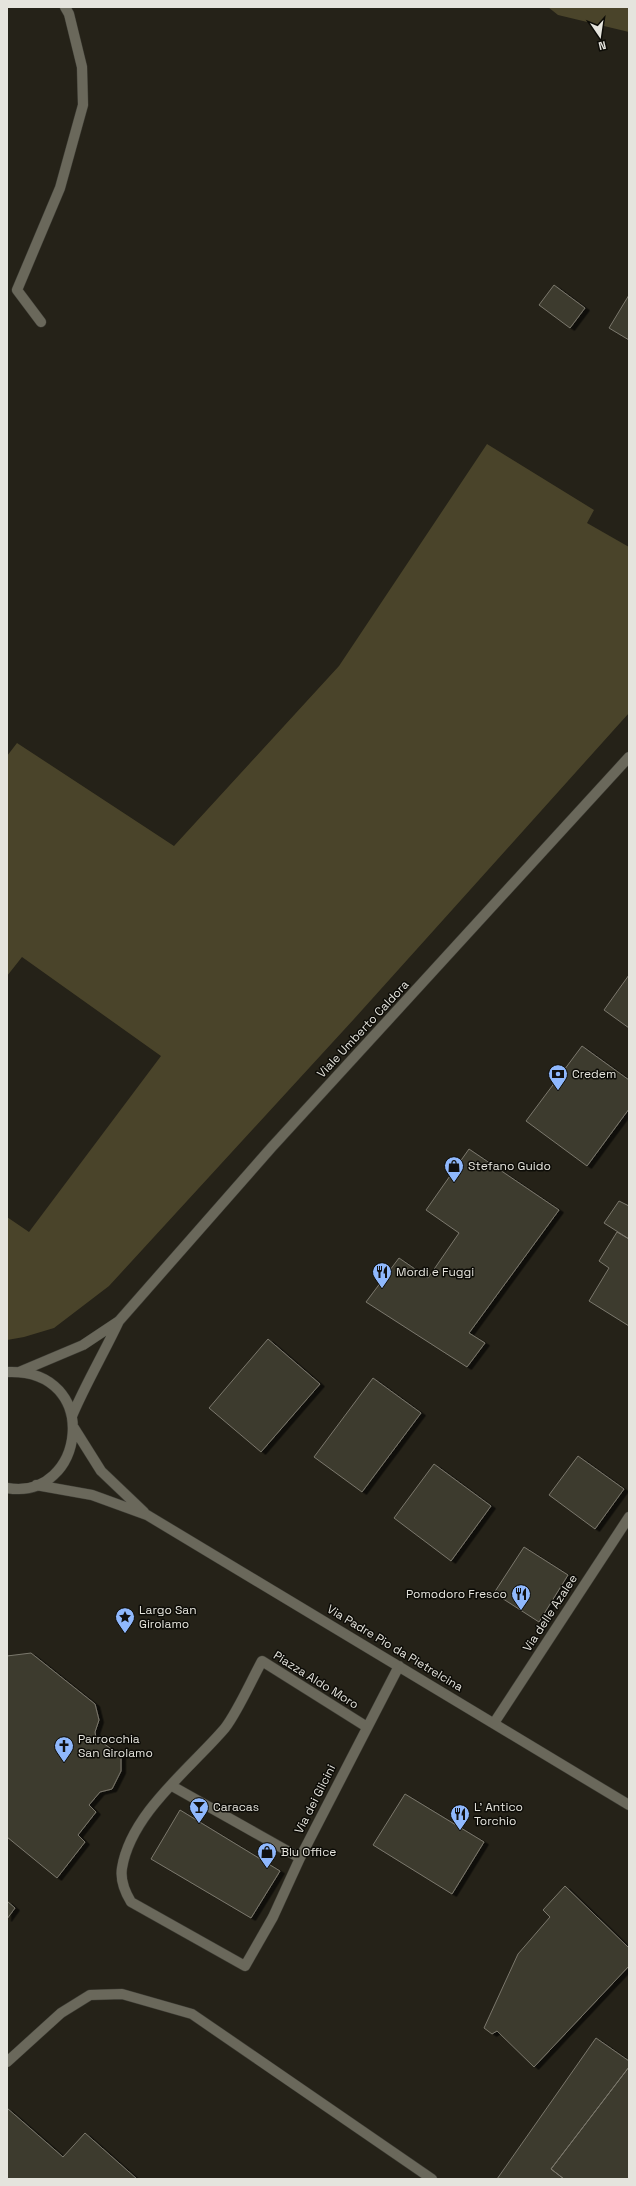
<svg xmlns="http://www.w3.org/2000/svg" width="636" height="2186" viewBox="0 0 636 2186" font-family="'Space Grotesk',sans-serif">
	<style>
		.green { fill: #4a442a }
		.building { fill: #3d3a2f; stroke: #7b786c; filter: url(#shadow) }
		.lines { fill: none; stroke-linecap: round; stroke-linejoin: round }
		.minor-casing { stroke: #3d3c34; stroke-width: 11 }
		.minor { stroke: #6a685b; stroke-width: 10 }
		.labels { text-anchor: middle; stroke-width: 3; stroke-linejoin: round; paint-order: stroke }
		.street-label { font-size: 12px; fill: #e5e4dd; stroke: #0d0c07 }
		.poi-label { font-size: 12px; fill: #e5e4dd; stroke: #0d0c07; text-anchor: start }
	</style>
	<defs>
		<filter id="shadow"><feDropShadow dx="4.5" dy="2.5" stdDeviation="0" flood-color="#0009"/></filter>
	</defs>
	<rect width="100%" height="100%" fill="#252218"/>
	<path class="green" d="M548,7h81v25l-71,-17z
		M487,444l107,66 -7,13 42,24v166l-275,306 -245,267 -55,42 -30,9 -17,3v-123l22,15 132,-176 -139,-99 -15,19v-220l10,-13 157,103 165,-180z"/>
	<path class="building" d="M554,285l31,23 -15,20 -31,-23z
		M629,295v45l-20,-12z
		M629,975v53l-25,-18z
		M582,1046l47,34v29l-42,57 -61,-45z
		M469,1149l90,61 -90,123 16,10 -18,24 -101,-65 33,-44 29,20 31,-45 -33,-23z
		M619,1201l10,5v33l-25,-16z
		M617,1232l12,7v87l-40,-25 20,-33 -10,-7z
		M268,1339l52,45 -59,68 -52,-44z
		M373,1378l48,35 -59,79 -48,-35z
		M578,1456l46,33 -29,40 -46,-34z
		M434,1464l57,42 -40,55 -57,-43z
		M524,1547l44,28 -29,47 -45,-29z
		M31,1653l64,51 4,16 -4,12 1,6 25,18v15l-9,18 -12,3 -11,13 7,7 -18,23 7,7 -28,36 -50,-41v-181z
		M405,1794l79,48 -32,52 -79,-49z
		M180,1810l100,61 -29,47 -100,-59z
		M565,1886l64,62v18l-95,101 -37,-36 -5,3 -8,-6 34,-74 32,-37 -7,-7z
		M7,1901l8,7 -8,11z
		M596,2038l33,23v6l-78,102 13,10h-67z
		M629,2067v112h-65l-13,-10z
		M7,2108l56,49 22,-24 52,46h-130z"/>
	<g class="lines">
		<g class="minor-casing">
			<path id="minor" d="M41,322l-24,-32 43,-102 23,-83 -1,-38 -13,-53 -4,-7
				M7,1372c97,-4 78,130 0,116
				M19,1372l64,-27 36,-24 152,-173 358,-391
				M72,1416c14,-33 32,-63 47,-95
				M74,1428l27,43 43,41
				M36,1485l56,10 55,20 482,290
				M494,1723l135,-206
				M367,1727l-105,-66c-11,20 -24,50 -37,67 -34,40 -94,85 -103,140 -2,12 3,24 9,34l114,64 28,-49 27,-59 99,-192
				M172,1786l128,72
				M7,2062l54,-49 29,-18 32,-1 70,20 240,165"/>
		</g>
		<use href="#minor" class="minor"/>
	</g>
	<defs>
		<g id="bank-pin" transform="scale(1)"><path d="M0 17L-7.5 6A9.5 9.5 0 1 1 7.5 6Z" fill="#8fb8fd" stroke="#0d0c07"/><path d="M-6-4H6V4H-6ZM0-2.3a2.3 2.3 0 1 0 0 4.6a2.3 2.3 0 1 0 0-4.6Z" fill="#111"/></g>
		<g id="shop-pin" transform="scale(1)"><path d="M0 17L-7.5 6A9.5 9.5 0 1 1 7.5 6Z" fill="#8fb8fd" stroke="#0d0c07"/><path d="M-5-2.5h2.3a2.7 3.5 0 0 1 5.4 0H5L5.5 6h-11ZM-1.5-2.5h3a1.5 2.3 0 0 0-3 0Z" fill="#111"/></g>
		<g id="restaurant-pin" transform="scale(1)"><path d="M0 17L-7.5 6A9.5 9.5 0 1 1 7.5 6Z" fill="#8fb8fd" stroke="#0d0c07"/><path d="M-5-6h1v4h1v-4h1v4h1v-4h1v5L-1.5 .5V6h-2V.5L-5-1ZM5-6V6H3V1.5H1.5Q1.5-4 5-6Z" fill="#111"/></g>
		<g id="sight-pin" transform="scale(1)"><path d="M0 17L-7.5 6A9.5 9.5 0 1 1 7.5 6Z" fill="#8fb8fd" stroke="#0d0c07"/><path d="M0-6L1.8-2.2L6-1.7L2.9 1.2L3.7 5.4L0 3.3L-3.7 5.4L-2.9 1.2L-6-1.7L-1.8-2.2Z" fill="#111"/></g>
		<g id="church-pin" transform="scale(1)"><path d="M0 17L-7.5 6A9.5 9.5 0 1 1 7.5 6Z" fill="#8fb8fd" stroke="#0d0c07"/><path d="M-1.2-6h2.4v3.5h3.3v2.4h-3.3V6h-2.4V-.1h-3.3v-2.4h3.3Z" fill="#111"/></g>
		<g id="bar-pin" transform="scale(1)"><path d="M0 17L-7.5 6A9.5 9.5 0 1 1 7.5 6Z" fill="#8fb8fd" stroke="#0d0c07"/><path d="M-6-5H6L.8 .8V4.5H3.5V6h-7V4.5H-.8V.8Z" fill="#111"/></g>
	</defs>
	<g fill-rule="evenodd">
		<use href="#bank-pin" x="558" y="1074"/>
		<use href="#shop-pin" x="454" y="1166"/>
		<use href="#restaurant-pin" x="382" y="1272"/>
		<use href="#restaurant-pin" x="521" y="1594"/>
		<use href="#sight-pin" x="125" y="1617"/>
		<use href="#church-pin" x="64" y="1746"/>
		<use href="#bar-pin" x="199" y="1807"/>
		<use href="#restaurant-pin" x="460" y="1814"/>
		<use href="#shop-pin" x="267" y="1852"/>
	</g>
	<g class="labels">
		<g class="street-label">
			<text transform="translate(363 1029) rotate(-47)" y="4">Viale Umberto Caldora</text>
			<text transform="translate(550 1613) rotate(-57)" y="4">Via delle Azalee</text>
			<text transform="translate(395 1648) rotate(31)" y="4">Via Padre Pio da Pietrelcina</text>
			<text transform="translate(316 1680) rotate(32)" y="4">Piazza Aldo Moro</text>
			<text transform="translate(315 1799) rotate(-63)" y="4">Via dei Glicini</text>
		</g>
		<g class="poi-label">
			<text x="572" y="1078">Credem</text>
			<text x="468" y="1170">Stefano Guido</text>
			<text x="396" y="1276">Mordi e Fuggi</text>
			<text x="507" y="1598" text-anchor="end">Pomodoro Fresco</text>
			<text x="139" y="1614">Largo San<tspan x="139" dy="14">Girolamo</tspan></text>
			<text x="78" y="1743">Parrocchia<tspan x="78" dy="14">San Girolamo</tspan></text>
			<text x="213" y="1811">Caracas</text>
			<text x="474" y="1811">L' Antico<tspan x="474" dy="14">Torchio</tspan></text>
			<text x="281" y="1856">Blu Office</text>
		</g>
	</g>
	<rect width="636" height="2186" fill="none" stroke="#e5e4dd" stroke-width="16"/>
	<g transform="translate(600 36) rotate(167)" stroke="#0d0c07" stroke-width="3" paint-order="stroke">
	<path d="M0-3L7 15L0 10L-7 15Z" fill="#e5e4dd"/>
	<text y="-6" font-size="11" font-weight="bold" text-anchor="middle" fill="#e5e4dd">N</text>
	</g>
</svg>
